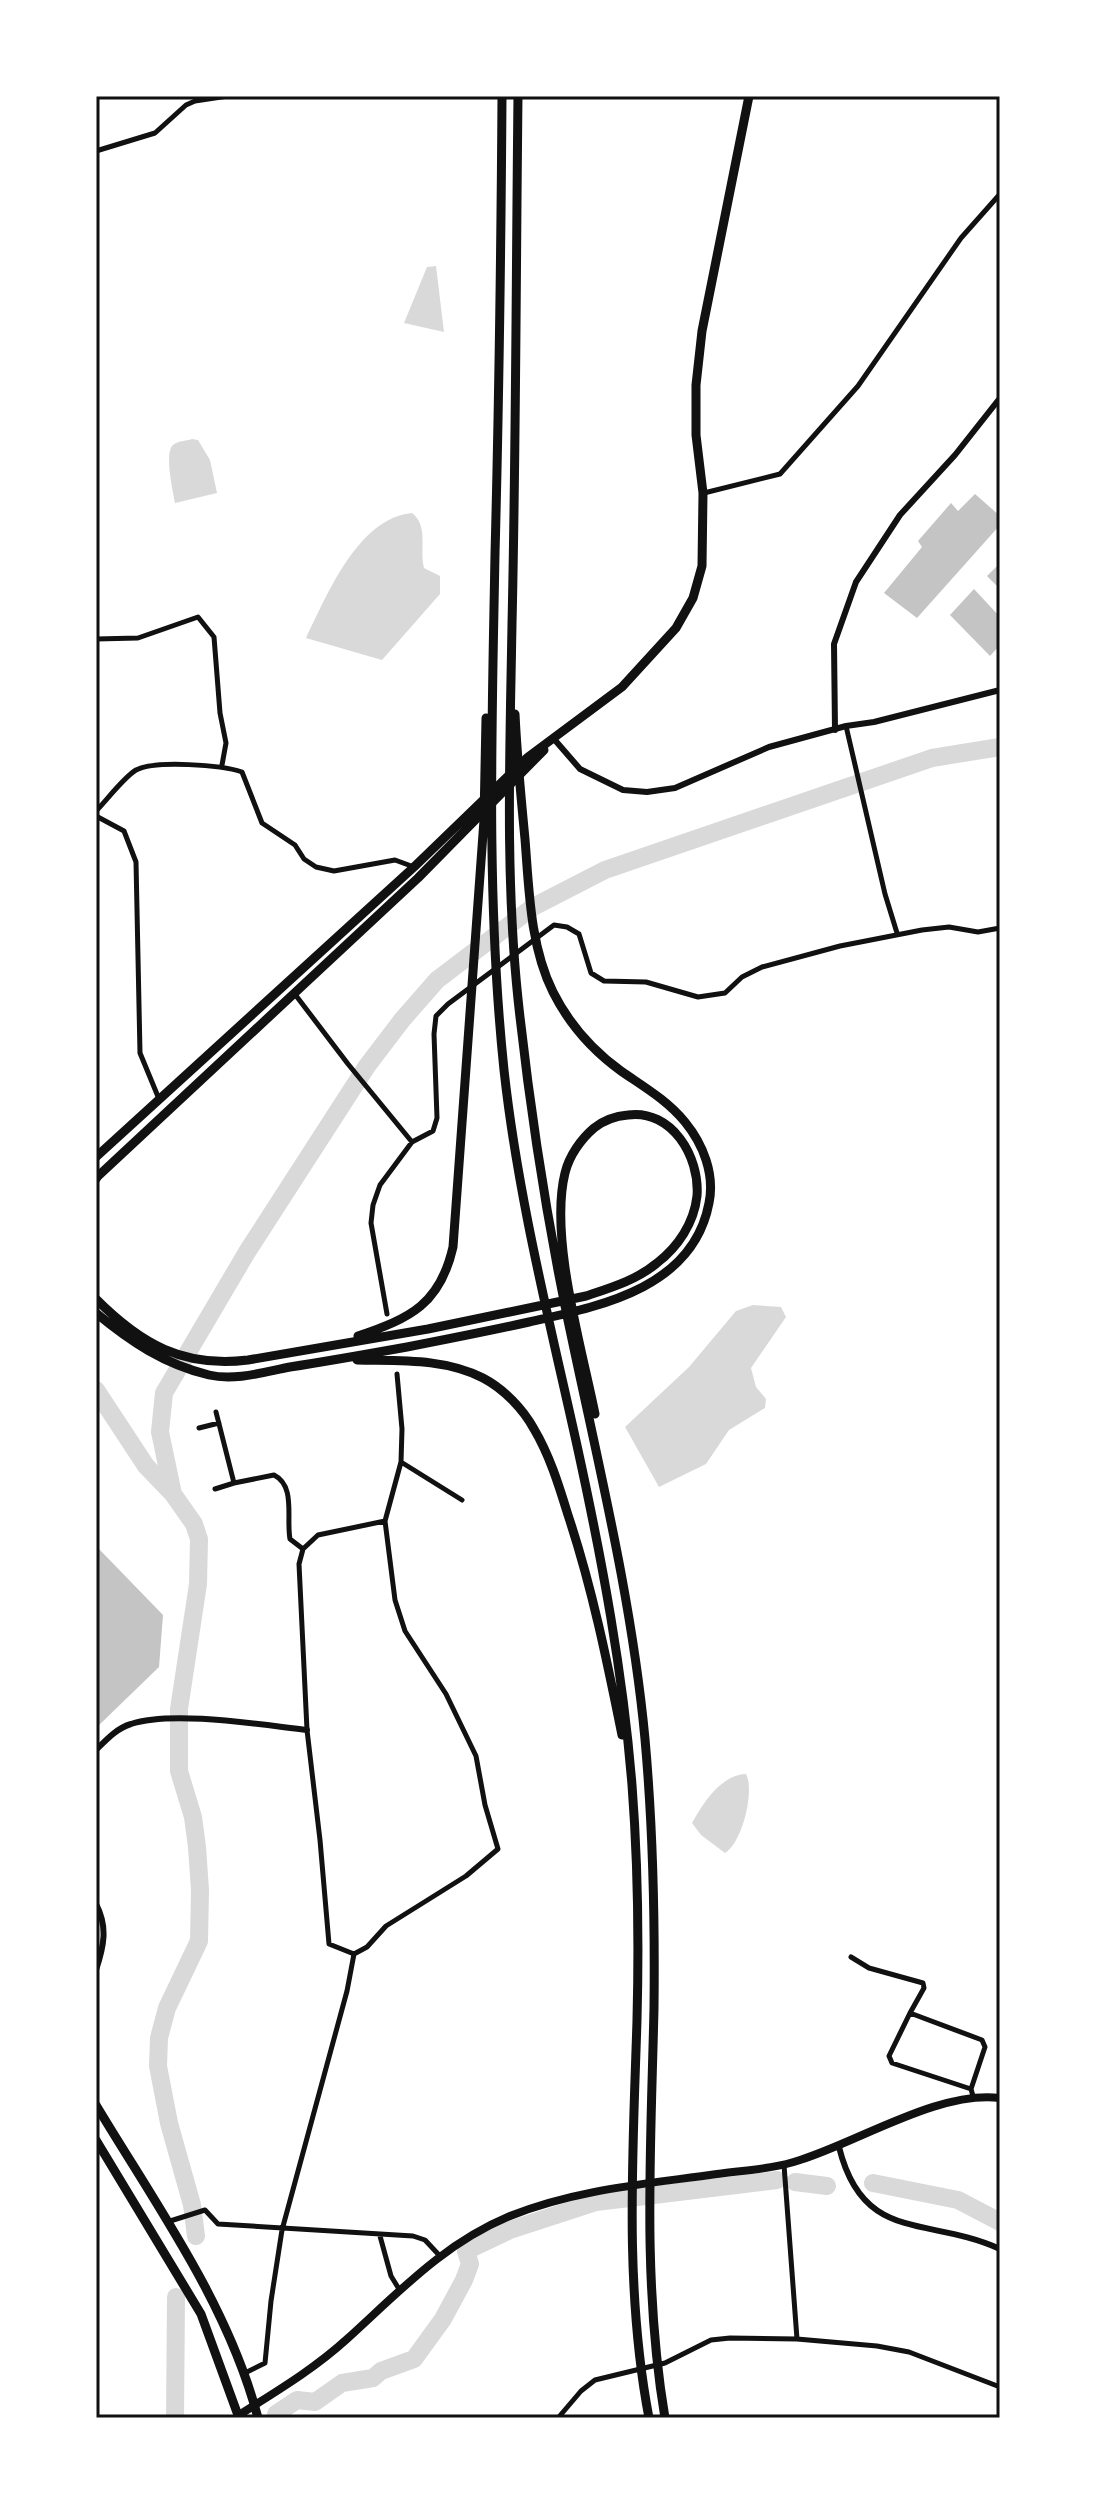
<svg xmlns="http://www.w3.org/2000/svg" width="1096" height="2514" viewBox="0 0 1096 2514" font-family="Jost,sans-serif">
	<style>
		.water { fill: #d9d9d9 }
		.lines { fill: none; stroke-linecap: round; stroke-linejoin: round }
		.river { stroke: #d9d9d9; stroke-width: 18 }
		.building { fill: #c4c4c4 }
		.minor { stroke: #111; stroke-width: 5 }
		.tertiary { stroke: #111; stroke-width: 6 }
		.primary { stroke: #111; stroke-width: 8 }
		.trunk { stroke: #111; stroke-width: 9 }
		.motorway { stroke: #111; stroke-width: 9 }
		.neatline { fill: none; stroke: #111; stroke-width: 3 }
	</style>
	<rect width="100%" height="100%" fill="#fff"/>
	<path class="water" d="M436,266l8,66 -40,-9 23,-56z
		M192,439l6,1 12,20 7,33 -42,10c-2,-12 -11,-50 -2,-58 4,-4 13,-4 19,-6z
		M412,513c17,13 7,36 12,55l16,8v18l-58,66 -76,-22c21,-43 52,-120 106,-125z
		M753,1305l28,2 5,10 -35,51 5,19 10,12 -1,9 -36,22 -23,34 -47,23 -34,-60 64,-60 47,-56z
		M746,1774c9,17 -4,69 -21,79l-24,-18 -9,-12c12,-21 29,-48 54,-49z"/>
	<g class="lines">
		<path class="river" d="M96,1390l50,76 27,28 21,30 5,15 -1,45 -19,125v62l14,46 4,30 3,43 -1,51 -32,67 -8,30 -1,28 11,57 23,82 4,31
			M173,1494l-13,-62 4,-39 83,-141 120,-186 35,-46 35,-40 96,-73 72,-37 327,-112 68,-11
			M795,2182l32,4
			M873,2183l85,17 42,22
			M276,2414l21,-14 18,2 27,-19 31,-5 8,-7 33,-12 29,-40 21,-39 6,-16 -4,-13 44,-21 86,-28 181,-22
			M175,2418l1,-121"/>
	</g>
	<path class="building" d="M975,494l25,22v9l-83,93 -33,-25 38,-46 -4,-6 33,-38 7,8z
		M1000,563v26l-13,-13z
		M974,589l26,28v28l-10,11 -40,-41z
		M99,1549l64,66 -4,52 -63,61v-176z"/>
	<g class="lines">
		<path class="minor" d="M96,151l59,-18 31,-28 9,-4 33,-5
			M704,493l76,-19 78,-88 103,-148 39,-44
			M96,639l42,-1 60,-21 16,20 6,76 6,30 -4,22
			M846,726l39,168 12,39
			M96,811c10,-10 28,-34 40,-41 20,-10 85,-5 106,2l20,51 33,22 9,14 12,8 18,4 61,-11 19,7
			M96,816l28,15 12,31 4,191 19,46
			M294,993l54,71 64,78
			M387,1314l-16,-91 2,-18 7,-20 32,-43 21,-11 4,-13 -3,-84 2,-18 12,-12 106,-79 13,2 12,7 12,39 13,8 42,1 52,15 27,-4 17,-16 20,-10 78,-21 82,-16 27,-3 29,5 22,-4
			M216,1412l18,71 40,-8c22,11 12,43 16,64l13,10
			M199,1428l20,-5
			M401,1462l61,38
			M215,1489l19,-6
			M354,1954l13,-7 19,-21 80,-50 32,-27 -13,-44 -9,-49 -30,-62 -41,-63 -10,-31 -10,-79 16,-59 1,-33 -5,-55
			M354,1954l-25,-10 -9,-104 -13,-110 -8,-166 4,-15 15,-14 67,-14
			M851,1957l18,11 54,15 1,5 -14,25 72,27 3,7 -14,42 2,7
			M910,2013l-21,43 3,7 79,26
			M784,2165l13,174
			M167,2222l38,-12 13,14 195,12 12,4 14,15
			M380,2236l11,40 8,13
			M245,2373l20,-10 6,-62 11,-71 65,-239 7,-37
			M558,2418l23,-27 14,-11 70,-17 46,-23 19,-2 67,1 80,7 32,6 91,35"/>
		<path class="tertiary" d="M835,730l-1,-86 22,-62 44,-67 55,-60 45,-57
			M554,739l26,30 43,21 24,2 28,-4 94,-41 77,-21 28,-4 126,-32
			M96,1750c10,-10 21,-22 35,-26 42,-14 131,1 176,6
			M96,1904c12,23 8,42 0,66
			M839,2147c24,97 89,69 161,102"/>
		<path class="primary" d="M239,2415c38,-24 75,-46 108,-76 53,-48 96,-95 163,-123 67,-27 137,-32 207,-42 28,-4 57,-5 83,-14 60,-19 140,-70 200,-62"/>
		<path class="trunk" d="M96,1157l318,-290 114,-110 94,-70 54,-59 17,-30 9,-32 1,-73 -7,-58v-50l6,-54 47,-235
			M96,1178l322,-300 126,-128
			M96,2105c60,100 132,199 162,313
			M96,2140l105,174 38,104"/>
		<path class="motorway" d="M502,96c-1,153 -3,305 -7,458 -3,172 -9,344 9,516 14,128 46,253 74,380 24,110 45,222 54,335 6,78 7,157 5,235 -4,132 -13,267 12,398
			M518,96c-2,176 -2,352 -6,528 -2,125 -7,251 6,375 13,121 32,241 58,359 27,126 57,252 69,381 8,89 10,180 9,269 -3,138 -12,274 11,410
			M96,1179l2,-4
			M96,1299c45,45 87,69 152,61l180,-31 158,-33c24,-8 51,-16 71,-33 21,-16 37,-40 40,-67 3,-39 -25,-87 -69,-81 -12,1 -24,5 -34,13 -13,11 -25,28 -29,45 -16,64 17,176 30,241
			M96,1313c35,29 68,51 113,62 26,6 55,-3 81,-8 39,-6 78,-13 117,-20 41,-8 82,-16 122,-25 72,-16 164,-34 180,-119 6,-29 -6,-59 -24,-81 -18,-22 -41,-35 -64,-51 -29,-21 -52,-47 -68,-79 -23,-46 -24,-103 -28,-153 -4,-41 -8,-83 -10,-125
			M358,1336c53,-18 82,-32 95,-89l31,-427 2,-102
			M357,1360c42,1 87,-2 126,18 21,11 40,31 51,51 16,27 25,57 34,86 24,72 39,146 54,220"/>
	</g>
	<rect width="1096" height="2514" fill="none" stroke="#ffffff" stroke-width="196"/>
	<rect x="98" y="98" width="900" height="2318" class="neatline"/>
</svg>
